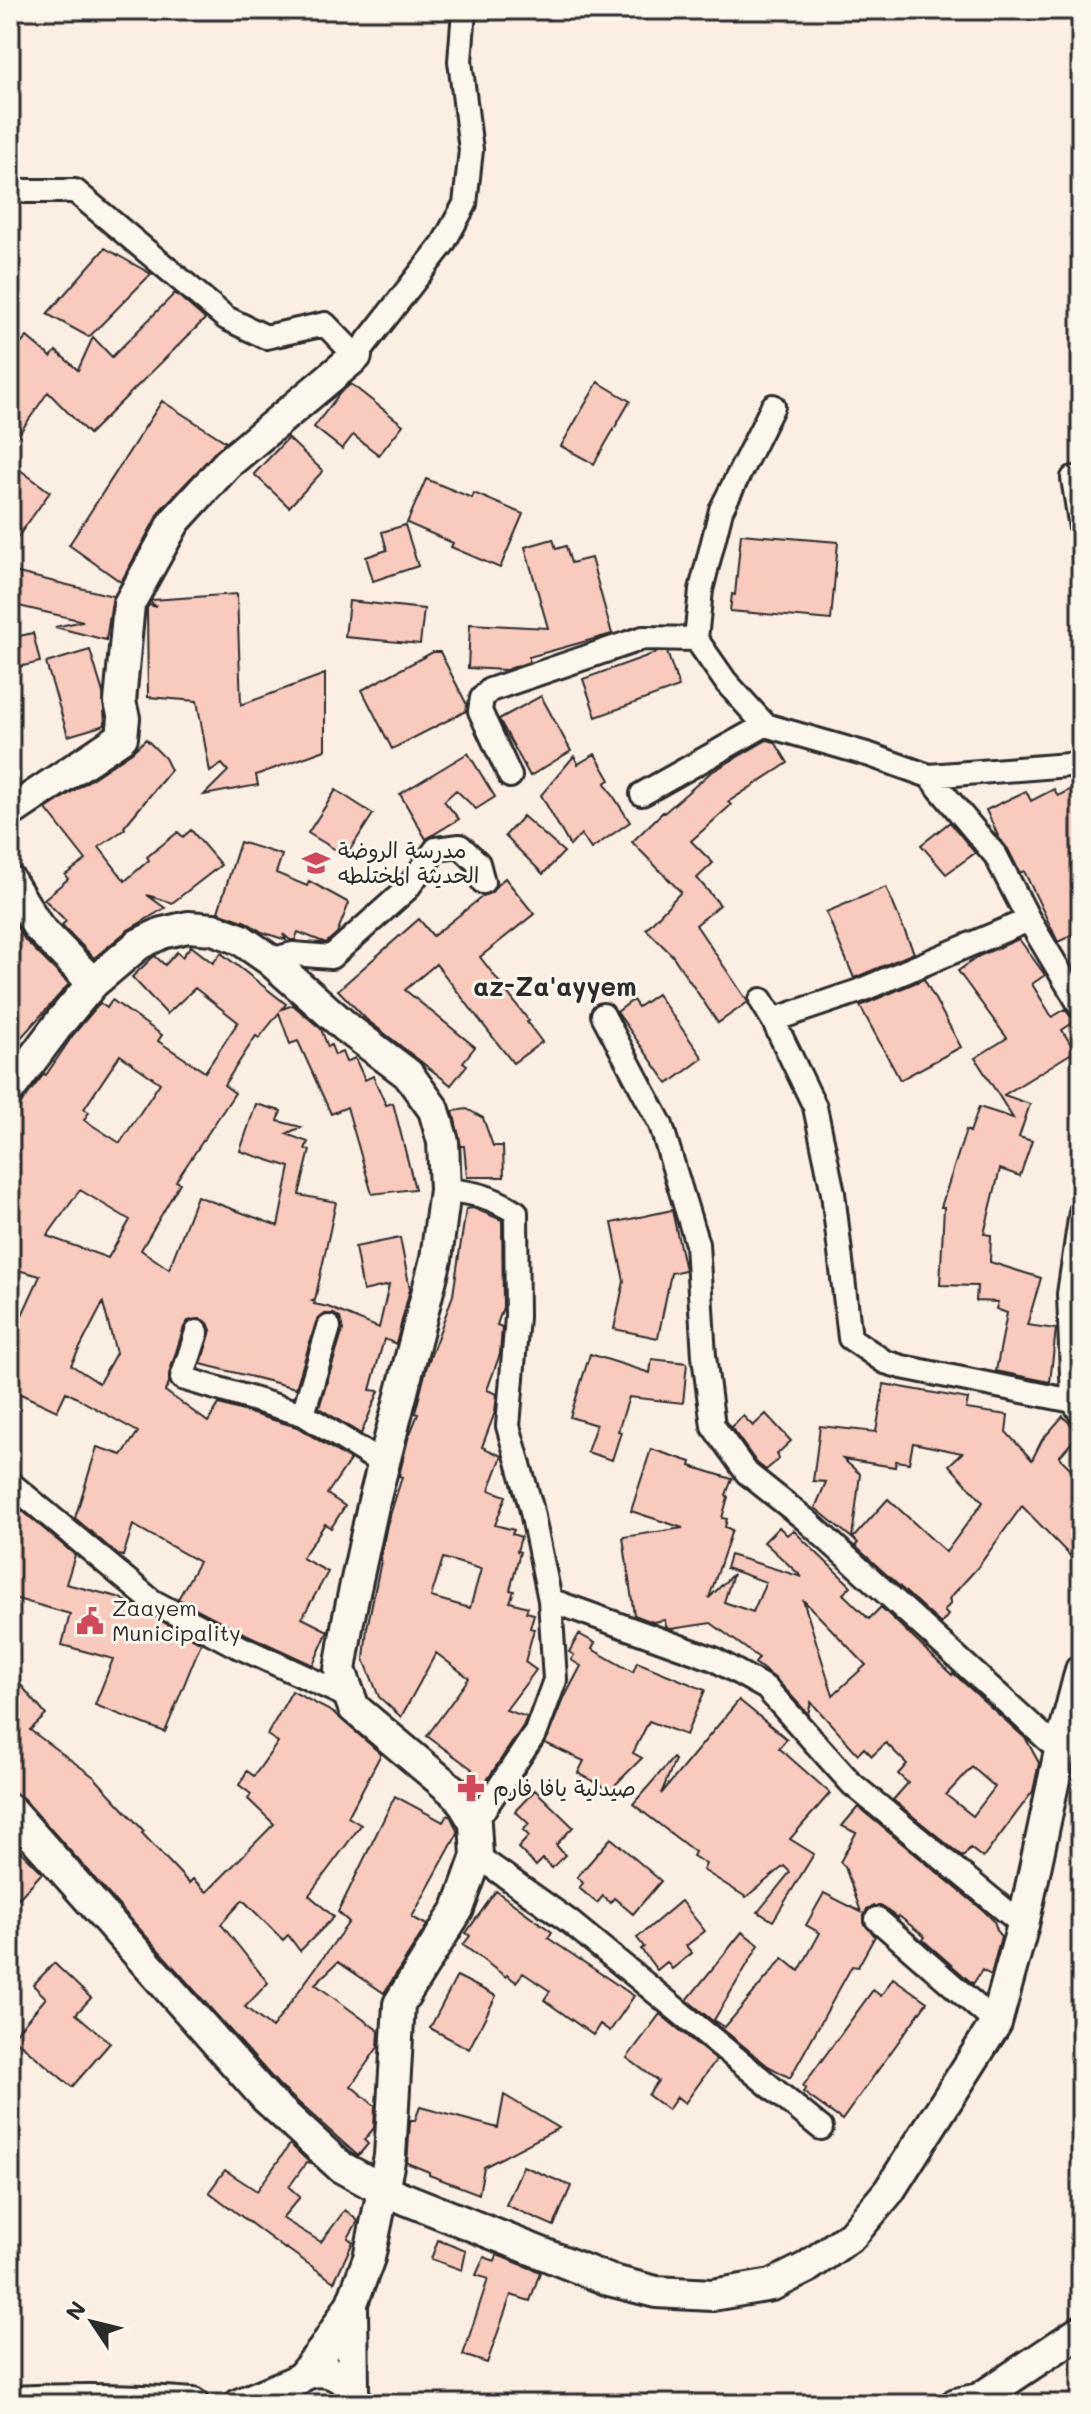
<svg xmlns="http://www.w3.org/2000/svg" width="1091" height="2414" viewBox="0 0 1091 2414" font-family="Mali,'Playpen Sans Arabic',sans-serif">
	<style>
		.building { fill: #f9cabe; stroke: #2b2b2b; stroke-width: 2; fill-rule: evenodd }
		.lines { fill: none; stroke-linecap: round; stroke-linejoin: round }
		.street-casing { stroke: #2b2b2b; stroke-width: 28 }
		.secondary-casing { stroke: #2b2b2b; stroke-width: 36 }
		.street { stroke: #fbf7ec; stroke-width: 22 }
		.secondary { stroke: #fbf7ec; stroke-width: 30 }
		.labels { text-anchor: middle; stroke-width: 6; stroke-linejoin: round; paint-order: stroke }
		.poi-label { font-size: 22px; fill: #2b2b2b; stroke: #fbf7ec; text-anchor: start }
		.quarter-label { font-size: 26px; font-weight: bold; fill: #2b2b2b; stroke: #fbf7ec }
	</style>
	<rect width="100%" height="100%" fill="#fbeee3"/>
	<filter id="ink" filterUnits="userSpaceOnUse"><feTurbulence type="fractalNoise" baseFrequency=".0125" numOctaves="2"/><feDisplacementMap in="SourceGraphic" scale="16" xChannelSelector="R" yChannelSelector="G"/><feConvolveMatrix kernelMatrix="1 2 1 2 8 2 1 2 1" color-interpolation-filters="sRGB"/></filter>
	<g filter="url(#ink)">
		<path class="building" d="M105,248l46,26 -62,63 -42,-23z
			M175,293l30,26 -116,115 -41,-42 -38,55v-91l17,-19 24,20 5,-6 22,19 15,-33 19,20z
			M598,382l32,19 -36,63 -33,-18z
			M351,384l52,41 -24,30 -26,-20 -11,14 -28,-22 26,-34z
			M162,401l64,41 -65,67 -40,73 -52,-37z
			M288,438l35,33 -34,36 -35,-33z
			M16,467l34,25 -40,56v-73z
			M426,479l46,19 2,-5 49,21 -23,54 -49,-21 2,-4 -46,-20z
			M405,525l13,41 -45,15 -7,-24 21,-7 -5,-18z
			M741,534l97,8 -7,78 -101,-9 2,-17 3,1z
			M553,539l3,10 10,-3 5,17 20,-5 21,76 -83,23v5l-23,8 -38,-2 2,-44 78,4 -23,-81z
			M10,571l103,25 -7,44 -51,-13 28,-6 -73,-17z
			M237,594l4,111 84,-31v76l-69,25 2,10 -54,10 24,-24 -6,-7 -12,8 -13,-71 -49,-4 -1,-89 2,-3 8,2 -7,-5 2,-2z
			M349,601l75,8 -4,35 -75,-7z
			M33,633l7,29 -30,7v-31z
			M90,650l13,43 2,32 -37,11 -22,-73z
			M433,652h7l27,53 -1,6 -74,38 -30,-59z
			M658,652h9l12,35 -83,30 -13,-38z
			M541,696l30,55 -41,25 -31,-57z
			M146,739l19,19 6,12 -47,57 1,2 -26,18 26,34 24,-21 -2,-3 31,-25 5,5 8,-7 30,35 -49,38 -25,-8 18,13 -37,22 -34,28 -32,-33 4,-4 -22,-22 24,-20 -3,-4 21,-15 -40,-51 86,-57z
			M767,740l8,2 13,21 -60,39 3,3 -40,36 22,22 -16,15 23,27 -24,20 52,77 -30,21 -46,-68 -26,-26 35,-37 -49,-50 31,-30 1,1 46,-40z
			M468,753l27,44 -19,12 -20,-19 -12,11 15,18 -33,20 -26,-45z
			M595,754l15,26 -5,3 25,39 -39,27 -10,-15 -11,12 -29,-51 33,-39 4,8z
			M1081,784v147l-23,11 -34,-71 -4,2 -12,-24 -9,-11 -13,-28 40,-19 5,10 23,-12 4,7z
			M336,790l37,24 -27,42 -38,-23z
			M523,816l41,36 -21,22 -38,-38z
			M950,822l25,31 -29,21 -25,-29z
			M240,842l42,13 -6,18 31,13 2,-5 40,22 -12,30 -11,10 -28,-11 -3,8h-5l-7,-6 3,6 -24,-8 -16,-10 -28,-10z
			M505,878l29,36 -54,43 49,64 -2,1 15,20 -29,21 -77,-99 -31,26 70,57 -12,15 4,3 -16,20 -85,-66 -28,-29 81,-71 14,17 50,-40 9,-4 5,-7z
			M886,887l28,66 -60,25 -28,-66z
			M10,916l15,24 44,44 -59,66z
			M1019,939l26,36 -13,9 20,33 14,-8 3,6 8,5 -15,10 13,21 -71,44 26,9 -11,33 13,4 -12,35 -20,-7 -16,65 7,1 -1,27 51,16 -14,47 29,4 -6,53 -54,-11 11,-58 -11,-4 2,-7 -22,-1 1,-15 -37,-1 4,-78h-3l25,-77 4,2 9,-25 34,11 -38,-60 32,-20 -49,-67 21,-15z
			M191,946l22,17 8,-10 65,51 -4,5 11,-4 28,24 7,18 3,-2 4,10 7,-3 4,10 9,-4 10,22 8,-4 13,29 7,-2 22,86 -43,5 -25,-87 -16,7 -33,-73 -8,3 -11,-31 -20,25 -3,-2 -32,49 11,8 -59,88 4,2 -39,67 28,19 28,-73 81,30 12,-59 -50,-16 16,-47 25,7 -3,10 23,6 -15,7 22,8 -3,7 5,1 -11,45 37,7 -21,98 -3,1 3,1 -1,2 14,3 51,21 10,-43 -26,6 -8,-44 45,-9 10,51 -14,55 -12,-5 -14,51 9,1 -18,43 -42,-26 24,-78 -3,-12 -6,-4h-9l-9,8 -20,66 -95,-24 10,-34 -3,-7 -7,-4 -13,2 -4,6 -15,47v9l-4,8 43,31 11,-18 78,23 53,33 -23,34 18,12 -14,22 -6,-4 -23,34 26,14 -26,46 26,13 -15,34 -76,-35 -59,-31 21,-37 -66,-37 -10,31 -5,-1 -43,-37 22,-71 25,8 16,-23 -72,-40 -9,19 -47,-22v-24l11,-24 -9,-4 28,-61 -30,-8v-146l13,-21 21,-27 2,1 27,-40 27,-32 7,5 5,-8 50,35 -4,6 47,31 33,-50 -43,-34 -28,26 -35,-37 20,-19 3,-2 10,9 12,-13 5,5zM120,1055l40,28 -40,60 -36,-23 5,-8 -5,-3zM80,1190l50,30 -22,38 -61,-22zM103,1303l13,50 -17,30 -28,-18z
			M924,979l37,68 -61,33 -40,-74z
			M657,994l46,64 -35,26 -51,-72 16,-12 5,7z
			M467,1109l16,9 10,28h10l1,31h-37l-3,-31h-3l-8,-35z
			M473,1208l29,12 1,87 -6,18 5,2 -2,27 -13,36 10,4 -2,18 -13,35 20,9 -13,34 17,6 -11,29 19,5 -2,4 9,3 -4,14 3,1 -10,38 4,1 -4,11 18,5 -2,5 8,2 -4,14 4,1 -9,33 11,8 -30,40 21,7 -4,9 -42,63 -15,-11 6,-9 -45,-33 42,-58 -33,-25 -35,64 -22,-20 -15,-38 3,-31 14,-67 -1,-1 7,-35 15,-48 -3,-1 9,-37 10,-25 -3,-1 12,-47 26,-71 13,-86zM443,1558l38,11 -11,39 -39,-11z
			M672,1210l13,60 -14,3 -13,65 -44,-9 10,-48 -12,-58z
			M590,1354l60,19 2,-14 35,4 -4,40 -54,-6 -11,34 3,1 -9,28 -25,-8 9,-27 -26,-8z
			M884,1384l84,15 -2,10 42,6 -2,17 26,28 10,-20 21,-24 16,18 -20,23 22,22v88l-59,-61 -44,61 -29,32 2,4 -7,8 4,4 -7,9 -86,-78 3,-3 -5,-5 35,-39 58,53 37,-50 -34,-37 13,-12 -49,-10 -4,20 -13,-2 -1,6 -52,-8 17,15 -8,64 -37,-30 11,-26 -13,-1 7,-55 56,6z
			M766,1414l25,27 -14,13 2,5 -13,11 -9,-7 -26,-36 12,-11 10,10z
			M651,1449l40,13 -1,4 42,13 -6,16 2,2 -6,21 5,1 -2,8 7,3 -23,68 24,-24 -9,28 29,10 13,-30 -40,-14 4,-13 72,22 -38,-35 15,-15 8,8 6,-5 58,56 -8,8 26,25 12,-12 71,68 1,-2 73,66 13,24 -6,28 -50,67 -13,-10 -7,9 -70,-57 15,-17 -10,-9 9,-10 -21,-21 -14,13 -8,-8 -6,6 -47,-52 -3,12 -32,-35 -21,-16 4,-5 -48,-35 -40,6 -5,-2 -1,-7 -12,2 -19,-7 -11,-78 60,-9 -52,-17zM803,1600l63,65 -33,30zM972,1767l23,20 -22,29 -27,-21z
			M19,1508l56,47 -9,29 52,13 83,46 -36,89 -70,-27 18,-46 -51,-14 8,-31 -60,-17v-46z
			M579,1634l16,9 -3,6 41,23 4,-10 68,28 -19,45 -37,-14 -16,32 9,5 -32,32 -32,-17 6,-12 -39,-18 16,-39 20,-38 -10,-6 3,-5 -5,-3z
			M10,1672l36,43 -16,15 64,47 50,54 -2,2 47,50 4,-4 14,13 67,-68 -26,-25 3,-5 -12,-9 8,-14 7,5 24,-34 -11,-7 25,-44 42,22 47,41 -33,63 13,8 -52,70 25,22 -34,34 -12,-16 -5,5 -40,-40 -22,24 47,59 -23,24 27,21 77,-106 -11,-10 57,-116 48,26 4,-7 4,2 7,16 -46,84 15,8 -43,68 -46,-31 -23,22 64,47 -1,16 -27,39 24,20 -1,22 -10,12 4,4 -10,12 -79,-71 -256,-287 -13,-7z
			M739,1700l48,39 -8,9 51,45 -40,46 24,15 -41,67 -15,-9 32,-40 -6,-6 -38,31 -43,-27 3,-6 -13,-8 2,-4 -62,-48 40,-46 2,2 -14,34z
			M535,1790l38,37 -17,18 9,10 -13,13 -9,-9 -7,7 -18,-18 11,-12 -6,-6 6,-6 -14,-13z
			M858,1807l126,104 10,10 4,12 3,3 -10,39 -9,-5 -9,14 -50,-44 2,-3 -26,-21 -1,2 -18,-12h-7l-6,3 -3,7v7l11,13 -17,31 -6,-1 -62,112 -22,-12 -81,-66 55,-68 17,13 -45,75 11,7 58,-69 16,13 21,-38 -14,-8 18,-32 37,19 -16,-45 -5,-5 16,-29 -14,-7z
			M611,1838l50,43 -28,33 -19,-16 -4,5 -7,-7 -6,7 -18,-15 4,-5 -6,-6z
			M19,1850l23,23 -23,25 -9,-9v-29z
			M496,1891l56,41 -4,6 86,58 -24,35 -10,-7 -7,11 -49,-35 6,-9 -27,-18 -7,9 -9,-7 -1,2 -43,-32 7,-9 -4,-3z
			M681,1901l24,30 -19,15 6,7 -20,16 -5,-7 -10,8 -16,-21 3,-2 -7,-9z
			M54,1963l37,35 -15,16 34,29 -38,44 -60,-50 34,-39 -13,-13z
			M457,1976l39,20 -27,53 -39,-21z
			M893,1978l34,24 -85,118 -39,-28 3,-4 -3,-2 70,-96 8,6z
			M660,2014l56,46 -31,43 -8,-6 -9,13 -20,-15 10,-14 -31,-23z
			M504,2095l55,33 -75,39 -5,27 -50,-19v-3l-22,-9 3,-40 1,-3h4l5,-13 78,21z
			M290,2144l21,20 -5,-1 -17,24 11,10 -18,21 39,24 24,-32 13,11 -10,17 5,4 -19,40 -48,-34 -1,1 -76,-57 16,-22 32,21z
			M523,2166l48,20 -17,40 -48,-21z
			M438,2240l28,11 -4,19 -31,-11z
			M497,2255l43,17 -10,29 -19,-6 -24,68 -24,-8 25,-76 -12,-4 8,-18 11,4z"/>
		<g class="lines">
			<g class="street-casing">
				<path id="street" d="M10,191h65l151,127 40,19 59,-13 31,32 87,-112 22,-40 6,-54 -11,-89 4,-51
					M773,406l-52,104 -20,80 -5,49 30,43 39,43 105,30 59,21 67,80 33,64 52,87
					M1073,478l8,50
					M510,776l-30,-65 2,-13 8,-8 153,-52 53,1
					M929,776l152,-12
					M642,794l123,-69
					M270,960l23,-6 38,3 76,-68 29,-40 24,-3 18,17 5,19
					M761,1000l12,20 42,87 18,86 17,145 35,24 17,5 171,34
					M603,1015l58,110 36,119 7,112 9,70 34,47 59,47 254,231
					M773,1020l86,-29 170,-71
					M445,1190c31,3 45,6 71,22l1,105 -9,109 23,81 19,93 5,80 -19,52 -61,91
					M1081,1212l-12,82 4,107 8,13
					M329,1327l-26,87 82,51
					M197,1332l-15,46 121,36
					M10,1483l142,118 79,42 120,55
					M550,1600l164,59 52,29 86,96 171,141
					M477,1856l93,66 251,206
					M877,1919l119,104"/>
			</g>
			<g class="secondary-casing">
				<path id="secondary" d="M10,812l112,-75 2,-19 -4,-16 9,-98 46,-83 52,-57 129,-108
					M10,881l28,46 55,56
					M10,1089l51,-68 32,-38 46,-39 23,-11 26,-6 25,2 27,10 30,21 77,68 61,46 26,36 9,32 2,48 -9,69 -62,242 -26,120 -8,49 14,38 105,88 16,27 2,33 -19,53 -59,95 -9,152 -21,102 -17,45 -28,46 -21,26
					M10,1810l256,288 75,69 42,23 226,90 47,12 56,3 60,-10 34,-17 46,-33 37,-44 107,-168 27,-98 37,-174 21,-81
					M352,2305l1,86
					M10,2402c62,-3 122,-3 183,2
					M240,2404l53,-22
					M282,2404c11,-43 64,-44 75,0
					M956,2404l23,-5 102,-68"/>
			</g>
			<use href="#street" class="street"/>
			<use href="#secondary" class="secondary"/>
		</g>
	</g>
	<defs>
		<g id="school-bare" transform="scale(2.16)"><path d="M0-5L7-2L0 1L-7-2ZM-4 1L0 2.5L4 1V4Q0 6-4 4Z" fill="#d1495b" stroke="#fbf7ec" stroke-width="2.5" paint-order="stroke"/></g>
		<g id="civic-bare" transform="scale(2.16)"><path d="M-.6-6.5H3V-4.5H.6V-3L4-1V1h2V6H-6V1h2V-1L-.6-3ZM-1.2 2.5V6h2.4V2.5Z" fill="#d1495b" stroke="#fbf7ec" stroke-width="2.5" paint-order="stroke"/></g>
		<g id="pharmacy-bare" transform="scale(2.16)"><path d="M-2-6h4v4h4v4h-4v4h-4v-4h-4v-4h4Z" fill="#d1495b" stroke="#fbf7ec" stroke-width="2.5" paint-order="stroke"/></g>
	</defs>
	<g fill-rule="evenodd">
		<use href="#school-bare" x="316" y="863"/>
		<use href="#civic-bare" x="90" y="1621"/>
		<use href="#pharmacy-bare" x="471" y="1788"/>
	</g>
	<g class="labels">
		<g class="poi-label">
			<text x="338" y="858">مدرسة الروضة<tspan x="338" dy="25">الحديثة المختلطه</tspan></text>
			<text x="112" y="1616">Zaayem<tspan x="112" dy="25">Municipality</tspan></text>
			<text x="493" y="1796">صيدلية يافا فارم</text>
		</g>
		<g class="quarter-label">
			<text x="555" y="996">az-Za'ayyem</text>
		</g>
	</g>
	<rect width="1091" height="2414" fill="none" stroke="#fbf7ec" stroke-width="40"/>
	<rect x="20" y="20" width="1051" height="2374" fill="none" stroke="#2b2b2b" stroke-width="3" filter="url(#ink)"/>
	<g transform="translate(92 2322) rotate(305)" stroke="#fbf7ec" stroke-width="6" paint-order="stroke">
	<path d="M0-6L14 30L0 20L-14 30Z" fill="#2b2b2b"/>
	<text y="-12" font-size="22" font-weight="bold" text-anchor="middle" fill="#2b2b2b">N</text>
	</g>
</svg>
